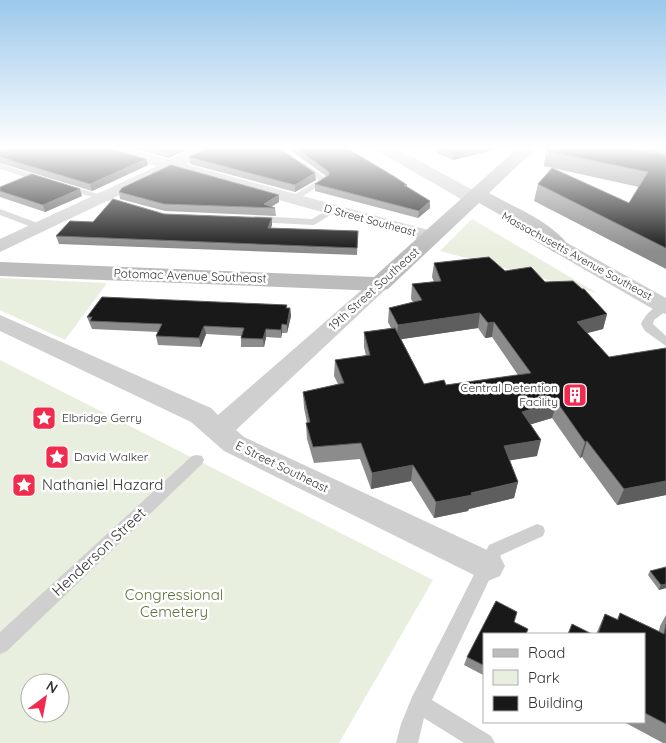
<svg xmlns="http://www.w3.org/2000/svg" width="666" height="743" viewBox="0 0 666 743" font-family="Quicksand,sans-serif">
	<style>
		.green { fill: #e9efdf; fill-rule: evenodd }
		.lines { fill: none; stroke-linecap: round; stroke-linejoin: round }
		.service { fill: #cfcfcf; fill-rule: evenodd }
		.minor { fill: #cfcfcf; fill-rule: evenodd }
		.tertiary { fill: #cfcfcf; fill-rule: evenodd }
		.secondary { fill: #bcbcbc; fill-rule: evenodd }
		.wall { fill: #8c8c8c; fill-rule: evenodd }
		.shaded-wall { fill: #5e5e5e }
		.building { fill: #191919; stroke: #5e5e5e }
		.labels { text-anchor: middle; stroke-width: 5; stroke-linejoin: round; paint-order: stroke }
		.far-street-label { font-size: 11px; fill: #323232; stroke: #fff }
		.street-label { font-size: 12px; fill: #323232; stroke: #fff }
		.poi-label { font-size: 12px; fill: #323232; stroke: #fff; text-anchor: start }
		.near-poi-label { font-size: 15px; fill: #323232; stroke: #fff; text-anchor: start }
		.near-street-label { font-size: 15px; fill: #323232; stroke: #fff }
		.near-park-label { font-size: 15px; fill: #5a713b; stroke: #fff }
	</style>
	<rect width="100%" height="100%" fill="#fff"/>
	<path class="green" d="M472,219l125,74 -157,-42z
		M0,278l107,5 -42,57 -65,-30z
		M0,360l433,220 -94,163h-339zM30,683h30v30h-30z"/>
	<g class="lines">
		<path class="service" d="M299,163h6l23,17 -34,22 -4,-3 1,-2 28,-17 -20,-13z
			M0,164l49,15 1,2 -7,2 -43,-14z
			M62,185h6l47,14 -7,2 -46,-12z
			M332,207l4,3 -1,2 -21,13 -59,-3 -4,-3 4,-3 57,3z
			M0,209l43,16 2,2 -2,2h-6l-37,-14z
			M666,303v8l-12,9 -1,4 13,12v10l-21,-15 -4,-7c4,-10 15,-20 25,-21z
			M197,455l5,1 2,4 -2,4 -195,187 -7,3v-22l192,-176z
			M537,524l6,2 2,5 -2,5 -42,19 -69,145 59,36 4,7h-31l-40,-25 -6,25h-22l5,-19 11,-27 77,-152z"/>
		<path class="minor" d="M98,147h24l47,13 28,-13h19l-2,3 -29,14 254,69 2,4 -2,4 -7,2 -260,-73 -172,82v-13l157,-73 -57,-16z
			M537,228l7,2 122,68v16l-8,-2 -128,-74 -2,-4 2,-4z
			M380,278l7,2 3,4 -3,4 -151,142 8,7 256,119 5,10 -5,10 -12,5 -12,-5 -252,-125 -33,-29 -191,-91v-16l211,93 7,7 155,-135z"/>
		<path class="tertiary" d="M374,147h20l86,47 2,4 -2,4 -7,2 -7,-2 -90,-52z"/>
		<path class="secondary" d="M519,147h18l-48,46c27,15 62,28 81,54l-4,4 -7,2 -7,-2 -19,-18 -54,-30 -91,86 -8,2 -380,-15v-14l374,15z"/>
	</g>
	<path class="wall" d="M0,147l146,12 2,6 -56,26 -92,-28z
		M129,147h63l-23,11z
		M280,147h65l62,38v2l23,14v7l-12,10 -103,-27v-7l11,-8 -36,-26z
		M437,147h63v1l-47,12 -16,-7z
		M636,147h30v122l-132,-68 4,-17 91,19 10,-16 -95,-21v-2l3,-15h89z
		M189,157l127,23 -21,12 -105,-28z
		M0,187l82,9 -37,16 -45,-15z
		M119,192l160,10 -8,5 4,1 1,8 -111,-5 -45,-12z
		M164,214l108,11 -1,3 87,3 -1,24 -298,-11 -3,-8 37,-14z
		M434,263l71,8 40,11 62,32 -4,15 -16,4 79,162 -49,10 -35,-48 -2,1 -28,-40 -21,6 6,32 -28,4 9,22 -4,16 -45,11 -1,2 -34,7 -23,-37 -40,8 -11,-30 -46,4 -7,-24 -1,-16h1l-3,-15 -1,-16 35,-8 -4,-8 1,-16 31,-4 -2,-9v-15l27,-4 -3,-6 1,-14 24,-6 -2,-3 1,-15 22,-2 -2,-5zM478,328l7,10 7,-1 26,38 -72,10 -22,-1 -23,-45z
		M287,305v3h3l1,8 -4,17h-5l-1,5 -15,-1 -2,10h-23v-11l-35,-2 -5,13 -43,-2 -2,-9 2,-4 -66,-3 -5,-12z
		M650,571l16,17 -7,2 -11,-15z
		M620,613l39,18 1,-5 6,-11v128h-3l-39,-21h21v-88h-49l9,-20 12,5z
		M485,634v42l-21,-11 3,-8z"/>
	<path class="shaded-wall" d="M178,147h14l-23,11 -1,-6z
		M481,147h19v1l-47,12 1,-6z
		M146,159l2,6 -56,26 -2,-7z
		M315,173l1,7 -21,12v-7z
		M80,189l2,7 -37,16 -2,-7z
		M279,195v7l-10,6 -5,-4z
		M430,201v7l-12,10 1,-7z
		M272,218v7l-4,10v-7z
		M290,308l1,8 -4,17v-8z
		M480,313l-2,15 -82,12 2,-15z
		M607,314l-4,15 -31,8 5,-15z
		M494,322l-2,15 -7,1 3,-15z
		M282,324v9l-1,5v-8z
		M204,326l2,8 -5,13 -2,-9z
		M266,329v8l-2,10 -1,-8z
		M557,402l-5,16 -33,10 3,-16z
		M541,440l-4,16 -37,6 4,-16z
		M587,441l-5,16 -2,1 5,-16z
		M413,465l-2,16 -40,8 1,-16z
		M666,481v14l-49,10 7,-16z
		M518,482l-4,16 -45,11 -1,2 -34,7 2,-16z
		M666,584v4l-7,2 2,-5z"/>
	<path class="building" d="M0,147h104l42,12 -56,25 -90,-27z
		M151,147h27l-10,5z
		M210,147h63l9,3 33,23 -20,12 -106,-28z
		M295,147h50l50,30 12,8h-3l26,16 -11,10 -104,-27 14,-9v-3z
		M439,147h42l-27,7z
		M559,147h65l42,8v93l-128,-64 14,-16 77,35 19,-31 -101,-21v-2z
		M171,165l108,30 -15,9 11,4 -111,-4 -45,-12 3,-4z
		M32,174l48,15 -37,16 -43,-14v-4z
		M113,199l51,15 108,4 -4,10 90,3 -1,17 -301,-12 14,-15 23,1z
		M489,257l16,14 26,-4 14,15 28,-1 9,8h2l23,25 -30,8 32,35 57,-9v133l-42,8 -37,-48 -2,1 -28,-40 -35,10 19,28 -37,6 14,36 -47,11 1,2 -36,7 -23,-37 -41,8 -11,-30 -48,4 -7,-24 4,-1 -7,-30 41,-9 -9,-23 35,-5 -6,-23 31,-4 29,56 20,-4 2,5 85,-12 -37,-51 -6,1 -8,-10 -82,12 -9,-17 33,-8 -10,-16 29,-3 -7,-18z
		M102,297l185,8 -1,3h4l-3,17 -5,-1 -1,6 -15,-1 -3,10 -22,-1 3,-10 -40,-2 -5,12 -43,-2 6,-12 -72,-3 2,-4h-5z
		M666,567v17l-5,1 -11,-14z
		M496,601l21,11 -3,10 14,7 -2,5h-41v32l-18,-9z
		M620,613l44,21 2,-10v100l-21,-11v-79h-47l7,-20 13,6z
		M572,624l20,10h-24z"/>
	<linearGradient id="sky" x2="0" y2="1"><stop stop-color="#9cc8eb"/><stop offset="0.59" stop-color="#fff"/><stop offset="1" stop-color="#fff" stop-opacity="0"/></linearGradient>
	<rect width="666" height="251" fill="url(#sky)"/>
	<defs>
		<g id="building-square" transform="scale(1.25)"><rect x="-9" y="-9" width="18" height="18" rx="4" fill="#f12b4e" stroke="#fff"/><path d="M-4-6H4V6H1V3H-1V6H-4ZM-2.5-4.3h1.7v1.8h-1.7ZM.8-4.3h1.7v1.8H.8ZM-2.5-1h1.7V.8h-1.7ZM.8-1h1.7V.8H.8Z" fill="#fff"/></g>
		<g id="sight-square" transform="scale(1.25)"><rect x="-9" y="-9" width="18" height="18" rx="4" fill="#f12b4e" stroke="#fff"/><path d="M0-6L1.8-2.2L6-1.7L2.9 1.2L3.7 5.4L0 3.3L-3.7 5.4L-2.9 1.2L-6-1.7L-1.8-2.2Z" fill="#fff"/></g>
	</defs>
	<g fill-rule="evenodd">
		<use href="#building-square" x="575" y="395"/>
		<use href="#sight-square" x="44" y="418"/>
		<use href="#sight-square" x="57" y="457"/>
		<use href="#sight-square" x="24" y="485"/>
	</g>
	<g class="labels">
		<g class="far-street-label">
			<text transform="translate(370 220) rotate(15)" y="4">D Street Southeast</text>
			<text transform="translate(577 256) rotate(29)" y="4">Massachusetts Avenue Southeast</text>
		</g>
		<g class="street-label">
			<text transform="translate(190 276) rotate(2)" y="4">Potomac Avenue Southeast</text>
			<text transform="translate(374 289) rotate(-42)" y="4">19th Street Southeast</text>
			<text transform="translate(282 467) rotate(26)" y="4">E Street Southeast</text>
		</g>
		<g class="poi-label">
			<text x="558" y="392" text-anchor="end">Central Detention<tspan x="558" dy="14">Facility</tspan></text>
			<text x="62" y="422">Elbridge Gerry</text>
			<text x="74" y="461">David Walker</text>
		</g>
		<g class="near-poi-label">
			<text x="42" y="490">Nathaniel Hazard</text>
		</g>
		<g class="near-street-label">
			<text transform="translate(99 552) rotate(-43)" y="5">Henderson Street</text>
		</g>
		<g class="near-park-label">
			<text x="174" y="600">Congressional<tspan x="174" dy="17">Cemetery</tspan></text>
		</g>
	</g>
	<rect x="483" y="633" width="162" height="90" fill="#ffffff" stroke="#adadad"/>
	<rect x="493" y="649" width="25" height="8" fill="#bcbcbc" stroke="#adadad"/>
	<text x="528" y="658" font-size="15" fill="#323232">Road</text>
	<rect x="493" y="670" width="25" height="15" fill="#e9efdf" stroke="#adadad"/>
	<text x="528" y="683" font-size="15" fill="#323232">Park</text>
	<rect x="493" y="696" width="25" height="15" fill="#191919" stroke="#adadad"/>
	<text x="528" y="708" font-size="15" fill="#323232">Building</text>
	<g transform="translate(45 698) rotate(32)"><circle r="24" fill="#ffffff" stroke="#adadad"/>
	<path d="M0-4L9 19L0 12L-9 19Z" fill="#f12b4e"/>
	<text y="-8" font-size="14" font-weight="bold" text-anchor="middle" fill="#323232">N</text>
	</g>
</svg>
